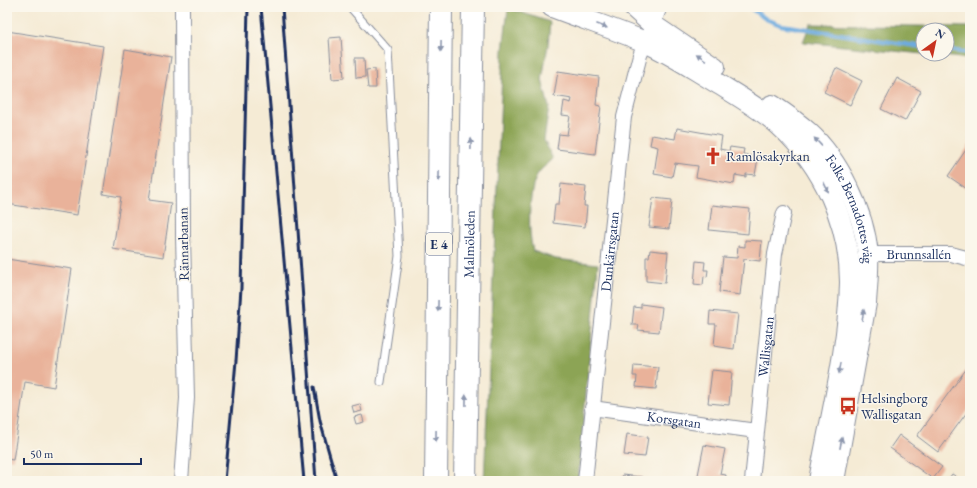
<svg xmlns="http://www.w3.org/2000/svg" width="977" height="488" viewBox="0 0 977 488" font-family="'EB Garamond',serif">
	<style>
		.forest { fill: #8ca455; stroke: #546a5a }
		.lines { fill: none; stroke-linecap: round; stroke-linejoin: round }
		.stream { stroke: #6dabdf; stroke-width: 4.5 }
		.building { fill: #e9b29a }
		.lane-casing { stroke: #888d9a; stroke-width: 9 }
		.street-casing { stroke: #888d9a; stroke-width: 16 }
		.secondary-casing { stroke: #888d9a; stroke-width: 22 }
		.highway-casing { stroke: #888d9a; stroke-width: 24 }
		.lane { stroke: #fff; stroke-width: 7 }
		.street { stroke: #fff; stroke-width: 14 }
		.secondary { stroke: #fff; stroke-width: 20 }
		.highway { stroke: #fff; stroke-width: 22 }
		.rail { stroke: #1b2f5e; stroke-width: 3 }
		.oneway { fill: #8d97ae }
		.labels { text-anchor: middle; stroke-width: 3; stroke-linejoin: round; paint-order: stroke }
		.shield { fill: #fbf7ec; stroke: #5e6b89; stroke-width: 1 }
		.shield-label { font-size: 13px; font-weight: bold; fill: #1b2f5e }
		.poi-label { font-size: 14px; fill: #1b2f5e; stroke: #fbf7ec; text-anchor: start }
		.street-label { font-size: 14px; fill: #1b2f5e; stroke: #fbf7ec }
	</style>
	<rect width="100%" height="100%" fill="#fbf7ec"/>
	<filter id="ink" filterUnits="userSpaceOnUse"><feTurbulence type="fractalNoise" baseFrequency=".025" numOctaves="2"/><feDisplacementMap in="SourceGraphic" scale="8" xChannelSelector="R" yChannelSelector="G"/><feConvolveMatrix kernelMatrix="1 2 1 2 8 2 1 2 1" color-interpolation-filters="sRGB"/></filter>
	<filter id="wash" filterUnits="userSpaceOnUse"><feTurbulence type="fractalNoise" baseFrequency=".012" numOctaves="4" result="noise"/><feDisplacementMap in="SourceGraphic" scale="16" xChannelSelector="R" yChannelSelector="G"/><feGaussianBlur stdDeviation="0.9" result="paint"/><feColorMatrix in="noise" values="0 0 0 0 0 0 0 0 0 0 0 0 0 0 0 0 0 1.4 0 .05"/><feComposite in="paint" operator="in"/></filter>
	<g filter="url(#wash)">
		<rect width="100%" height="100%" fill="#f5ebd5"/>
		<path class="forest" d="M508,8l42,14 -2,23 -6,35 7,27 -5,33 9,19c-5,5 -14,11 -17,18 -8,19 -8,55 -3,74l23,8 42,5 -20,217h-94l19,-431z
			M810,24l160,3v32l-46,-5h23v-24h-24v24l-120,-12z"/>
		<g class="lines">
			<path class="stream" d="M749,7l17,12 15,6 142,22
				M947,50l23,3"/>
		</g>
		<g id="blocks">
			<path class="building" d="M7,31l96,15 -26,169 -70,-11z
				M341,37l3,41 -12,1 -3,-41z
				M125,49l46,8 -22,143 22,3 -8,54 -50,-8 8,-52 -18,-3z
				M355,58h9l1,19 -9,1z
				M836,68l26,13 -12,24 -26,-13z
				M375,69l1,19h-8l-2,-18z
				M558,71l41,6 -3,28 5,1 -6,48 -38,-5 2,-15 8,1 3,-19 -8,-1 2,-14 7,2 1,-4 -18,-3z
				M897,78l24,13 -16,30 -24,-12z
				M677,128l45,8 -2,13 9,2 1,-4 14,2 -1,5 15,4 -3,17 -9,-1v3l-11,-2 -1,9 -38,-7 2,-11 -23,-3 -3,14 -18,-3 4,-27 -8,-2 2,-10 23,4z
				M970,144v41l-3,4 -19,-13z
				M561,184l25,3 -2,19h3l-2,21 -32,-4 2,-19h4z
				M653,198l19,2 -3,29 -20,-2z
				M712,205l38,4 -2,25 -39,-4z
				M745,240l17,1 -2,20 -16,-2 -4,36 -21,-3 4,-35 14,1 1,-12 7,1z
				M650,250l18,2 -3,31 -19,-2v-24h3z
				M7,259l65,10 -18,118 -29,-5 -12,78 -6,-1z
				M696,261l9,1 -1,8h4l-1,7 -3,-1 -1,9 -9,-1z
				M641,304l21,3 -3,25 -21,-2 1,-5h-7l2,-18 7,1z
				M710,311l28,3 -4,35 -20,-3 2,-22h-7z
				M970,364v44l-32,44 -21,-16z
				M634,365l24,2 -2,22 -20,-2 1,-11h-4z
				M712,370l20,2 -3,33 -21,-2z
				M360,404l2,7 -8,2 -2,-7z
				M362,415l2,7 -8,2 -2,-7z
				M627,434l21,3 -3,20 -21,-2z
				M899,435l43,32 -9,12 -43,-31z
				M704,445l21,4 -5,25 6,1 -1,6 -28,-1z
				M952,474l11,7h-16z
				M622,475l20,2v4h-20z"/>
		</g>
	</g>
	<g filter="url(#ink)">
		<use href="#blocks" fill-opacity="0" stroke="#888d9a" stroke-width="1"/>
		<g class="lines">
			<g class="lane-casing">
				<path id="lane" d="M350,7l38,43 11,206 -18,126"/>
			</g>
			<g class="street-casing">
				<g id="street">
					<path id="s1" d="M868,254h83l19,5"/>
					<path id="s2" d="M592,408l164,23"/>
					<path d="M181,481l6,-83 -4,-162 -1,-229"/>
					<path id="s3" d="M585,481l39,-364 16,-62 20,-48"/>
					<path id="s4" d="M752,481l23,-227 9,-41"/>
				</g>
			</g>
			<g class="secondary-casing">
				<g id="secondary">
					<path d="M552,7c31,12 62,22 93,35 25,11 48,27 72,41 21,13 44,26 63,43 43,39 70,98 70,156 -1,64 -20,136 -31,199"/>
					<path d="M633,7l20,18 62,42"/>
					<path id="s5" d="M772,105c12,8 25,17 36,27 31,28 56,80 60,122 1,16 -1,33 -2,49l-32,178"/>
				</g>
			</g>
			<g class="highway-casing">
				<g id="highway">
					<path d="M436,481l5,-474"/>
					<path id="s6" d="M465,481l8,-474"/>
				</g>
			</g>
			<use href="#lane" class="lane"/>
			<use href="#street" class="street"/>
			<use href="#secondary" class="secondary"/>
			<use href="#highway" class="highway"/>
			<path class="rail" d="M261,7l43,474
				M282,7l34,474
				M314,387l6,34 17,60
				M225,481l11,-120 5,-73 7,-281"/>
		</g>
		<defs><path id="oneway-solid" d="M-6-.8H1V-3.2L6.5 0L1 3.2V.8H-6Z"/></defs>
		<g class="oneway">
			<use href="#oneway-solid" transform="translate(602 26) rotate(21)"/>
			<use href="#oneway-solid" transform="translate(441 46) rotate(91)"/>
			<use href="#oneway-solid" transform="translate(701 57) rotate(-146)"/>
			<use href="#oneway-solid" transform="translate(818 142) rotate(-133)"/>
			<use href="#oneway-solid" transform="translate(471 144) rotate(-89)"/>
			<use href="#oneway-solid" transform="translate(439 176) rotate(91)"/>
			<use href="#oneway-solid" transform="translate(826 187) rotate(64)"/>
			<use href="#oneway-solid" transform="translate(438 306) rotate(91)"/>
			<use href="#oneway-solid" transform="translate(863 315) rotate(-80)"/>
			<use href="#oneway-solid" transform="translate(840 368) rotate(101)"/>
			<use href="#oneway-solid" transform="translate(466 400) rotate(-89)"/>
			<use href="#oneway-solid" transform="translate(436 436) rotate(91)"/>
			<use href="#oneway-solid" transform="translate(841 443) rotate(-79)"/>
		</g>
	</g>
	<defs>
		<g id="church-bare" transform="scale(1.38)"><path d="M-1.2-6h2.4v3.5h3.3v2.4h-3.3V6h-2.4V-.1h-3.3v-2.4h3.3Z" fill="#c8321e" stroke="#fbf7ec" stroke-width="2.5" paint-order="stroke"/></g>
		<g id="bus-bare" transform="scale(1.38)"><path d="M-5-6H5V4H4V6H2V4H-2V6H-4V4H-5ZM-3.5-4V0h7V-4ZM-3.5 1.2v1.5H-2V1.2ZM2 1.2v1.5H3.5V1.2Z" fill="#c8321e" stroke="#fbf7ec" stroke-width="2.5" paint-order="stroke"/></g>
	</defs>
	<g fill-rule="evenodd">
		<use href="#church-bare" x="713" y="156"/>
		<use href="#bus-bare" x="848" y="406"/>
	</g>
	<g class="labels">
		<rect class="shield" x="426" y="233" width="26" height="22" rx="3"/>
		<g class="shield-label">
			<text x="439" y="249">E 4</text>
		</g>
		<g class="poi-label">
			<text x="726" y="161">Ramlösakyrkan</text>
			<text x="861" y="403">Helsingborg<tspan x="861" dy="16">Wallisgatan</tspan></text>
		</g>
		<g class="street-label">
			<text dy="5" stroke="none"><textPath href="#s5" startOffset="135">Folke Bernadottes väg</textPath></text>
			<text transform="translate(183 244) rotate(-91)" y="5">Rännarbanan</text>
			<text dy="5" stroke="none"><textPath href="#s6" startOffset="237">Malmöleden</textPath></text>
			<text dy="5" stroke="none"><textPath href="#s3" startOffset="231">Dunkärrsgatan</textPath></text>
			<text dy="5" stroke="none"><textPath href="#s1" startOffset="51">Brunnsallén</textPath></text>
			<text dy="5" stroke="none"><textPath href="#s4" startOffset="135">Wallisgatan</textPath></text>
			<text dy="5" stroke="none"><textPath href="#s2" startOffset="83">Korsgatan</textPath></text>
		</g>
	</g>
	<rect width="977" height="488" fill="none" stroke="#fbf7ec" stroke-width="24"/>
	<g transform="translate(935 42) rotate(33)"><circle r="19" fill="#fbf7ec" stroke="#a1a7b3"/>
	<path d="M0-3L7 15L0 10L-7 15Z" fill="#c8321e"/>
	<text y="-6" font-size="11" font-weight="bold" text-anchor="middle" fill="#1b2f5e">N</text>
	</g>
	<path d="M24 458v6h117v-6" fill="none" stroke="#1b2f5e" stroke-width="2"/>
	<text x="30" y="458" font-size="12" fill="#1b2f5e" stroke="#fbf7ec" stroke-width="3" paint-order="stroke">50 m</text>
</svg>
